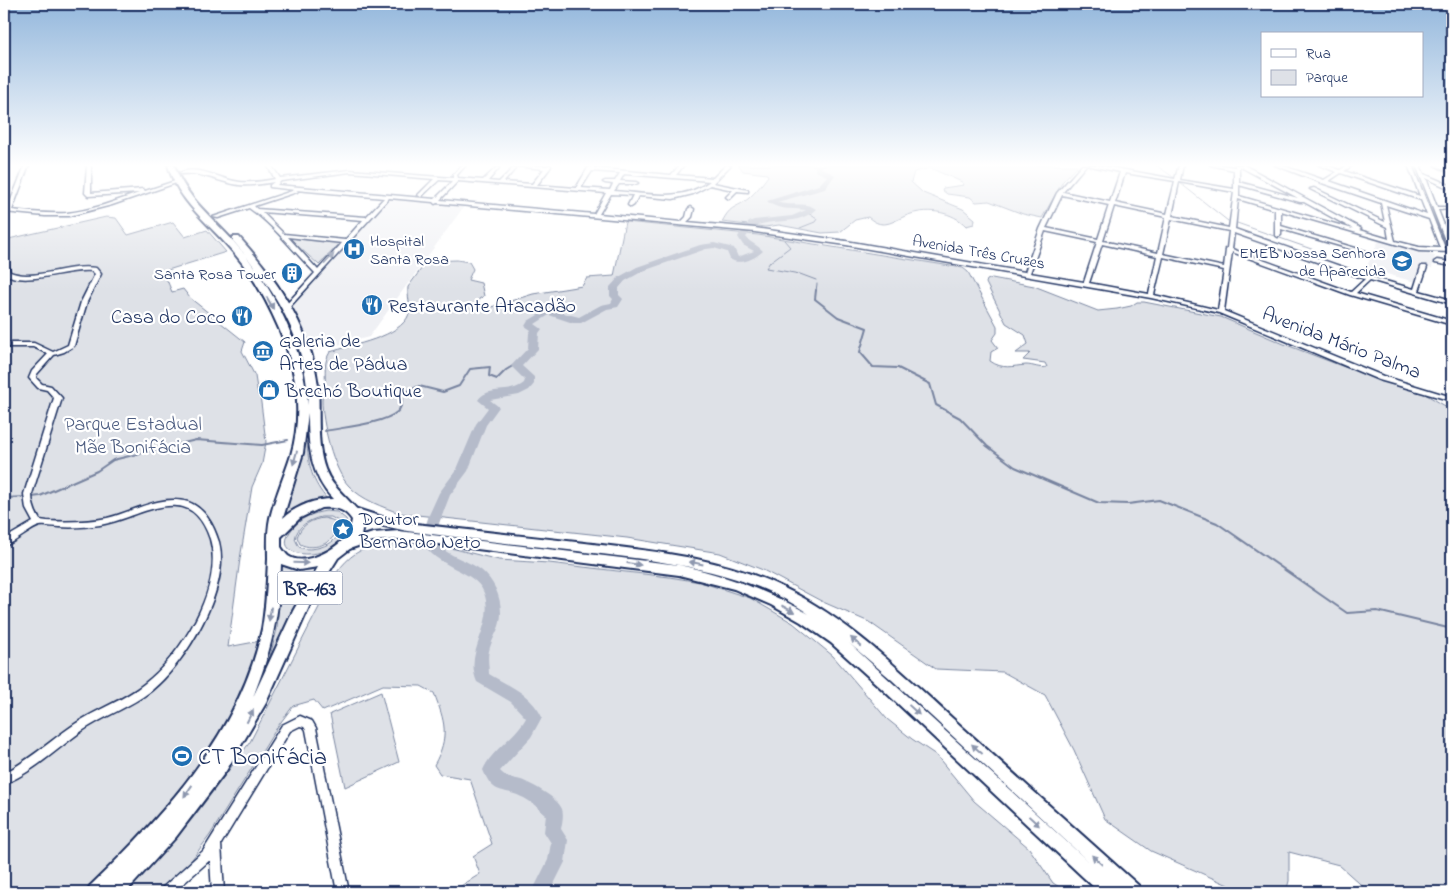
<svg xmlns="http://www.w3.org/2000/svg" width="1456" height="896" viewBox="0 0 1456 896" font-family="'Indie Flower',sans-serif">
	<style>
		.built { fill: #eff0f4 }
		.green { fill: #dee1e7; stroke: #7c88a2; fill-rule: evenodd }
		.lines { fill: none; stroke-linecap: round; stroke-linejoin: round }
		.stream-far1 { stroke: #77839f; stroke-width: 1 }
		.stream { stroke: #77839f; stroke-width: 2 }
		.river { fill: #b5bbca; fill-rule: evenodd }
		.minor-casing { stroke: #1b2f5e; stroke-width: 3 }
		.major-casing { stroke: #1b2f5e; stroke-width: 4 }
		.highway-casing { stroke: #1b2f5e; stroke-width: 4 }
		.minor { fill: #fff; fill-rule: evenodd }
		.major { fill: #fff; fill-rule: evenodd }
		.highway { fill: #fff; fill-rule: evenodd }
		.oneway { fill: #8d97ae }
		.labels { text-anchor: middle; stroke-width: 4.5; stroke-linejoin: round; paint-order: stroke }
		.far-poi-label { font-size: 16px; fill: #1b2f5e; stroke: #fff; text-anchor: end }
		.far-street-label { font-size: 16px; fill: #1b2f5e; stroke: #fff }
		.shield { fill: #fff; stroke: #5f6d8e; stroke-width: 1 }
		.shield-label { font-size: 19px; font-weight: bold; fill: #1b2f5e }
		.poi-label { font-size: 20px; fill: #1b2f5e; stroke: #fff; text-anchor: start }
		.street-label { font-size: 20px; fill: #1b2f5e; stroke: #fff }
		.park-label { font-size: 20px; fill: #4c5c80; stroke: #fff }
		.near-poi-label { font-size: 24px; fill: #1b2f5e; stroke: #fff; text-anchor: start }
	</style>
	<rect width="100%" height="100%" fill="#fff"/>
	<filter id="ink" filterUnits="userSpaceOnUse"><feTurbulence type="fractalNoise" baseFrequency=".02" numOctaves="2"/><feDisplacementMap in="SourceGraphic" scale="10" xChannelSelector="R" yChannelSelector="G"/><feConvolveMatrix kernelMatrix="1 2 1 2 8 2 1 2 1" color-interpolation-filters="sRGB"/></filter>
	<g filter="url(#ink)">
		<path class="built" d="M389,198l76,7 -96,132 -59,15 -22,-43z
			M1379,240l56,16 -3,12 -10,-2 -7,16 -49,-14z"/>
		<path class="green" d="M739,165h339l-15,16 -21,37 -19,-4 -34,-13 -13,1 -6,-5 -23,-3 -5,-4 1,-2 21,-3 -2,-3 -32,-14 -16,4 -3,10 12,11 40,16 12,10 -1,5 -8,2c-13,-14 -37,-18 -55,-12 -17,5 -26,18 -43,3l-13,3 -15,12 -18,1 -43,-8 -14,2 -43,-5c9,-18 14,-13 27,-24 7,-6 13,-14 19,-22l-1,-2 -24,-3z
			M1412,165h4l33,82 -6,1z
			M106,217l10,1 12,17 45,-13 12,15 22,-7 19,22 -68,21 9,7 5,12 11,-3 7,9 55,44 -3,9 13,25 3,19h2l6,47 -4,22 -10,23 -12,72 -12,88 32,-6 -13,42 -24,48 -23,37 -92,107 -19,17h-85v-652z
			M625,222l133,13 205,33 5,4 29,54v7l-5,7 6,8 -7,4 -1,9c13,9 22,5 36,4 8,0 13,4 21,2l-2,-4 -22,-3 7,-7h-14l12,-9 -3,-9 -19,-12 -20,-40 1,-3 5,-2 42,8 64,25 19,-2 14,-3 6,-4h7l77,15 63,27 63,24 73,23 32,19v482h-83l-30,-27 -50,-13v29l-3,11h-42l-93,-41 -46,-32 -31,-69 -29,-55 -42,-23 -67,-3 -67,-47 -46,-20 -60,-32 -43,-17 -93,-15 -228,-25c-16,-6 -37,-13 -50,-27 -16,-16 -27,-64 -27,-86 0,-5 2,-10 3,-15 1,-13 -2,-22 5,-33 22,-7 71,-15 79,-38 2,-7 -2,-19 -1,-27l19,-26 30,-1 12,2 4,7 -5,11 13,3 3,13 -5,3 -1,8 10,1 45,-14 49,-8 5,-8 27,-2z
			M289,238l51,5 -21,22z
			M307,441c1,24 5,41 21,59l-45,21z
			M326,511l11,1 9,7c15,40 -84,49 -54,10 8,-11 21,-16 34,-18zM321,517h10l7,4c11,20 -24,33 -39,26l-4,-8c2,-13 14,-19 26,-22z
			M324,518l8,2 5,4c2,18 -23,28 -37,20l-3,-7c4,-12 15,-18 27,-19z
			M382,544h40l33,5 44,11 50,3 120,14 31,5 50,16 43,25 40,33 54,63 25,20 24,16 38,46 55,47 24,35 14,9h-610l-1,-3 24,-15 -7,-18 19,-12 -22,-65 -30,-5 -6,-9c16,-29 11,-43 0,-72l-13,-7 -38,-1 -60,26 -9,-11 -21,6 -15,20 -68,109 -20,27 -33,30h-29l65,-74 57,-76 87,-170c12,-16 24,-25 45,-28z
			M282,563l37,1 -15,23 -36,77 9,-35z
			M381,692l18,70 -54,25 -15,-73z"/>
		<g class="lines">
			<path class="stream-far1" d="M1156,165l20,14
				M1180,183l48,38
				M1237,223l80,28
				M800,228l15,-6 2,-3 -9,-6
				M784,240l6,7 -20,15 -4,6 34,6 16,6
				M816,291l1,-7"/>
			<path class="stream" d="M816,290l-1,9 23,18 29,11 -7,24 13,15 25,1 32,16 6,21 24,13 27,28 28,21 84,36 29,1 31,-4 58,23 130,90 30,-2 75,18
				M325,431c19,-4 58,-7 72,-19 5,-4 5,-12 5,-18l17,-8 24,6 16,-6 11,-17 20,-2 -1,9 8,3 9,-9 15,-9
				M32,497l8,-1 57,-25 16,-11 83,-20 66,5 26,-5
				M4,498l21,-1"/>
			<path class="river" d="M815,165h6l1,3 13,7 -10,14 -48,13c13,5 28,-1 39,7 -17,17 -41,9 -61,17l-9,11c4,6 12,8 17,14 -8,8 -24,15 -33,8l-3,-7 -13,-4 -8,1 -63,22 -18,10 -6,7v7l4,4 -5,8 -11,2 -26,14h-8l-24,-8 -14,9 7,5 -3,4 -1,16 -16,17 12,11v7l-5,6 -10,5 -29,5 9,7 -13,18 -18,46 -18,24 -17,44c13,18 32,19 48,31 16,13 24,36 18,56 -3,8 -8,16 -10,25 -2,7 0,15 0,23 20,12 42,20 53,43l-11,20 -31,34c7,7 12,7 21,9 11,4 37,18 41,29 2,6 0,14 -1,20l7,11 -3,22 -15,30h-18l16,-32 3,-17 -7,-11 2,-17c-7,-6 -14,-13 -22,-17 -21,-11 -30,-1 -41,-28 9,-21 32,-32 43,-52l-15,-16 -34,-20c-14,-31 19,-57 7,-89 -10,-25 -47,-23 -63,-53l8,-25 10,-22 18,-24 19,-45 12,-16 -10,-8c11,-15 29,-4 46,-17l1,-3 -14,-14 17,-18 1,-15 2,-3 -6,-4 3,-5 20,-12 31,8 22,-12 10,-2 2,-4 -3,-3v-9l9,-10 18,-10 63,-22 14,-2 20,5 4,9 16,-6 -11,-6 -5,-8 1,-2 10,-13 5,-2 38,-4 14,-6c-14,-2 -28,1 -39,-9l52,-16 8,-9 -12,-5z"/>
			<g class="minor-casing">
				<path id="minor" d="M25,165h4l-17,45c18,2 37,4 55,3 25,-3 49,-12 72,-20l-51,3 -3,-3 2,-28h4v28l52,-4 2,2 30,-10 4,1 -67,23 -43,11h-24l-41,-4v-2h3z
					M267,165h4l9,13 70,-8 103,8v-3l9,-10h4l-9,10 1,3 25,2 14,-13 2,1 -11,13 11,1 14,-14 2,1 -11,13 28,2 12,-15 -28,-3 -2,-1 32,1 4,-1 1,1 -1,2 -13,17 39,3 12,-20 4,-2h2v2l77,7 9,-10h4l-8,10 37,3 13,-13h5l-18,18 35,7v2l-11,-1 -8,8 -3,-2 7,-7 -23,-5 -17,9 -20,5 -35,-3 -4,9 -3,2 -3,-2 5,-10 -22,-1 -12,20 82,8 5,-5 2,-8 3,-2 3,2 -2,8 -5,5 68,6 91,13 179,31 15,-43 17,-36 25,-28h4l-23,27 47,10 10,-30 -29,-6 -2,-1h9l77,14 4,-14h4l-3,15 54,9v-19l-24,-5h10l15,2v-2h9l116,63 1,1 -2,1 30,9 -2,-12 -77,-38 4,-1 71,34 -4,-19 -59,-20 -47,-18h6l43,15 13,-8 -18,-7h6l15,5 8,-5h5l-9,6 76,25 -12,-31h4l33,83h3l-32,-83h4l4,9 28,12v3h-2l-24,-11 11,29h15v2l-14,1 14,35v7l-33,-1 -138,-40v15l88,26 -3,2 -2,-1 -83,-24v6l-3,2 -3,-2v-25l-37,-11 -3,30 136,48 43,12 7,-22 1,-1h4l1,1 -8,24 33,9v4l-82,-24 -14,13 96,28v4l-102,-30 -118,-43 -8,59 159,65 69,21v4l-73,-21 -160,-67 -68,-15 -305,-53 -91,-13 -318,-29 -2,1 -2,-2 -44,-4 -102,112 -2,1 -3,-2 1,-1 32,-35c-22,-22 -40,-47 -66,-65l-31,10 -5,-1 82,-27 -25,-3v-2l4,-3c-11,2 -23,4 -35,3 -21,-3 -36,-13 -58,-11l-2,-1c19,-9 41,7 61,9 12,1 24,-1 35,-3zM1239,166l59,32 -59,-16zM592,171l28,2 -5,8h-10l-2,1 2,1 8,1 -3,6 -29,-2zM350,172l84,7 -16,16 3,2 18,-17 14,1 -18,18 -158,-14 4,-4zM1125,173l50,8 -8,33 -52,-11zM1341,173l80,27 6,15 -98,-34zM624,174l86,7c-29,22 -63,12 -96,10l5,-7h17l2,-1 -2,-1 -16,-1zM458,181l148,12 -12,21 -154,-14zM1179,182l55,10 -5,36 -57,-12zM1239,185l61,17h4l49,27 -114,-33zM296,190l88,8 -18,19 -109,-8 -3,-3 43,-14 1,-1zM1062,195l47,10 -11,34 -52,-11zM1386,205l43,14 11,29 -21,-1 -24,-6zM1114,206l52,11 -8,36 -55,-12zM262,212l101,8 -18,20 -61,-6zM1171,219l58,12 -2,17 -2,1 1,1 -2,17 -61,-13zM1045,231l52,11 -13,40 -54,-9zM1234,233l131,46 -14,13 -119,-43zM288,237l54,6 -24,27zM1102,244l55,12 -8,38 -60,-11zM1163,257l61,13 -6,40 -64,-15z
					M4,260l3,2 3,10c24,10 58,-9 86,-4l5,6 -14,28 -13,44 -10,6 -10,3 -17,19 -1,4 6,6 9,2 11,12 -30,96c0,10 3,18 8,26l7,1c20,1 40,1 60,-3 26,-6 53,-24 81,-16 17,6 26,24 31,40 12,46 -33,121 -68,149 -21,16 -47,25 -69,40 -26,18 -48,41 -78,53v-11c26,-13 47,-33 71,-49 22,-15 48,-23 69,-40 37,-28 80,-97 66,-145 -5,-15 -15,-32 -33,-33 -26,-2 -51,15 -77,19 -13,2 -27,3 -41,2 -6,0 -13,-2 -19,-1 -9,2 -25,17 -36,20v-7l29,-17 -7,-13 -2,-15 30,-96 -7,-8 -9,-2 -9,-10 3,-7 16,-17 -15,-7h-29v-4h30l19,9 15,-7 13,-43 14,-28 -3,-3c-26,-3 -67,17 -88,2z
					M1437,260l15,2v4l-17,-3 -1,-1z
					M300,716l12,5 4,7 33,164h-12l-31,-162 -2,-3 -4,-1 -10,5 -69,113 3,48h-12l-2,-32 -36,32h-14l2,-4 41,-37 79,-126z"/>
			</g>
			<g class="major-casing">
				<path id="major" d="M1435,165h8l9,4v4z
					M354,508l31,10 22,5c59,7 119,13 178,20 66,8 134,14 195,43 65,30 119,84 172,132 62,56 124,112 187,168l2,6h-19l-6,-5 2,5h-19l-219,-205 -49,-44 -30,-21 -30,-17 -37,-16 -55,-14 -280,-36 -26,2 -27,9 -4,-1 -2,-3 2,-3 31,-10 26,-2 280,34c47,10 88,26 130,49 -68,-47 -153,-53 -232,-63 -57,-6 -113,-13 -170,-20l-23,-5 -34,-11 -1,-3 1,-3zM849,643l43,37 199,184z"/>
			</g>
			<g class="highway-casing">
				<path id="highway" d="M168,165h6c11,32 39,53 61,78 39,44 68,103 73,162 0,-63 -34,-118 -75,-164v-4h6c37,41 73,93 79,149 2,28 -2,57 7,83 8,22 29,32 39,51l-3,16 -10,12 -13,10 -25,40 -47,105 -40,68 -50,66 -50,55h-39l3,-6c73,-70 151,-154 172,-257 4,-23 5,-46 6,-70 0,-13 -1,-27 2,-41 5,-21 14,-41 21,-63 12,-41 6,-85 -11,-124 -12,-28 -27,-56 -46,-78 -23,-28 -57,-52 -66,-88zM308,413c0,32 2,62 25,86 -19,0 -36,7 -50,19l20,-65zM321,508c14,-1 23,0 31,12 -1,4 -1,8 -3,12 -8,15 -44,36 -61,24 -2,-2 -5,-6 -7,-9v-10l19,-19zM281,564l18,6 19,-3 -25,44 -40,86c18,-44 27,-85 28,-133z"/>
			</g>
			<use href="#minor" class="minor"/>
			<use href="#major" class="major"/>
			<use href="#highway" class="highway"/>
		</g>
		<defs><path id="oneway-solid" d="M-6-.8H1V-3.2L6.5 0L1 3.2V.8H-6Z" transform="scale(1.25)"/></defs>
		<g class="oneway">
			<use href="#oneway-solid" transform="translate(329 259) rotate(-47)"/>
			<use href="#oneway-solid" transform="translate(270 303) rotate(61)"/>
			<use href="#oneway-solid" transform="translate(295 458) rotate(106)"/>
			<use href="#oneway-solid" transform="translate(301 563) rotate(1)"/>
			<use href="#oneway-solid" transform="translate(696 563) rotate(-169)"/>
			<use href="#oneway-solid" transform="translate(634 564) rotate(8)"/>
			<use href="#oneway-solid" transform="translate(788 609) rotate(29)"/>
			<use href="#oneway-solid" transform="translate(270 614) rotate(98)"/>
			<use href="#oneway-solid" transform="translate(856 642) rotate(-140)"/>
			<use href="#oneway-solid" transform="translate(914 710) rotate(43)"/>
			<use href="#oneway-solid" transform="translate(250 716) rotate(-63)"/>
			<use href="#oneway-solid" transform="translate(977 749) rotate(-138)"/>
			<use href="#oneway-solid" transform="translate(188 791) rotate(125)"/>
			<use href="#oneway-solid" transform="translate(1034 821) rotate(43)"/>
			<use href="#oneway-solid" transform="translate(1097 860) rotate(-137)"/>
		</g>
	</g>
	<linearGradient id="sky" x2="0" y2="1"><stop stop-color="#93b7dc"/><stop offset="0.57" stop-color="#fff"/><stop offset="1" stop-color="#fff" stop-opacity="0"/></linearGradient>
	<rect width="1456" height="290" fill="url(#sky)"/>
	<defs>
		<g id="hospital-disc" transform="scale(1.125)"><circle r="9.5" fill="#1f6fb2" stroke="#fff"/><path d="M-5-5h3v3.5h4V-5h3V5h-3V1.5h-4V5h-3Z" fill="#fff"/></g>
		<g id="school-disc" transform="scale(1.125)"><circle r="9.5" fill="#1f6fb2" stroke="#fff"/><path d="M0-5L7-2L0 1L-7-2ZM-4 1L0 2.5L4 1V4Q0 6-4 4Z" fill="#fff"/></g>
		<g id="building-disc" transform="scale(1.125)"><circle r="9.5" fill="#1f6fb2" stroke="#fff"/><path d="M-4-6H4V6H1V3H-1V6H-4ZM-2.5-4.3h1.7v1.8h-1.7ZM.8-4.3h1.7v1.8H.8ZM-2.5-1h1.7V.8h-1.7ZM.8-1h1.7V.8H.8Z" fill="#fff"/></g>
		<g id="restaurant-disc" transform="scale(1.125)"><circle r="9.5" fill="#1f6fb2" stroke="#fff"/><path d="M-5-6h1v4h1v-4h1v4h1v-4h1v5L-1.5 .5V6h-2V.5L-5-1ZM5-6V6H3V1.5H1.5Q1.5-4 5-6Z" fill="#fff"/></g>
		<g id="museum-disc" transform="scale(1.125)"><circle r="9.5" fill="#1f6fb2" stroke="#fff"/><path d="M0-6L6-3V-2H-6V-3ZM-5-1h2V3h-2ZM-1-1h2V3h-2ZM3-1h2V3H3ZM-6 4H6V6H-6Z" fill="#fff"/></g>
		<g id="shop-disc" transform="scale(1.125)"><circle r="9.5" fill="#1f6fb2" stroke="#fff"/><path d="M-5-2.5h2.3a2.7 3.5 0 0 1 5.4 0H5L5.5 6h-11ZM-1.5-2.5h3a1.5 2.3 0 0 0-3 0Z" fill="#fff"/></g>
		<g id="sight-disc" transform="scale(1.125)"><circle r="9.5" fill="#1f6fb2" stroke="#fff"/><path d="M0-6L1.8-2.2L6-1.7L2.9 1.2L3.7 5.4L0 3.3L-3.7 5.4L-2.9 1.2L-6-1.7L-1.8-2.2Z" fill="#fff"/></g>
		<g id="stadium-disc" transform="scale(1.125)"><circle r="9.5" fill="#1f6fb2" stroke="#fff"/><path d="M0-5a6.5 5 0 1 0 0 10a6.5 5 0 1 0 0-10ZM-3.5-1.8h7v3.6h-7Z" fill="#fff"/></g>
	</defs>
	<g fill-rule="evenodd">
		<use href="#hospital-disc" x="354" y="249"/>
		<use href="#school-disc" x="1402" y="261"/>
		<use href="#building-disc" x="292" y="273"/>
		<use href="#restaurant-disc" x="372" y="305"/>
		<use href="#restaurant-disc" x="242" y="316"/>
		<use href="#museum-disc" x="263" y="351"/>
		<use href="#shop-disc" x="269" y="390"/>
		<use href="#sight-disc" x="343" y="529"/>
		<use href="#stadium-disc" x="182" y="756"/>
	</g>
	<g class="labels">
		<g class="far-poi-label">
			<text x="370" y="246" text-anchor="start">Hospital<tspan x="370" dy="18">Santa Rosa</tspan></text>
			<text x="1386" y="258">EMEB Nossa Senhora<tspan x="1386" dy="18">de Aparecida</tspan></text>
			<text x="276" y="279">Santa Rosa Tower</text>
		</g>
		<g class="far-street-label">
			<text transform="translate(979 251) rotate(10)" y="6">Avenida Três Cruzes</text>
		</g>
		<rect class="shield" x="277.5" y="571.5" width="65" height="33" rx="4"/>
		<g class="shield-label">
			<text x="310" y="595">BR-163</text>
		</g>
		<g class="poi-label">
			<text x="388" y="312">Restaurante Atacadão</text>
			<text x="226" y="323" text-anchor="end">Casa do Coco</text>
			<text x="279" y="347">Galeria de<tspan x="279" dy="23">Artes de Pádua</tspan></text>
			<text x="285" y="397">Brechó Boutique</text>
			<text x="359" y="525">Doutor<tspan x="359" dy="23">Bernardo Neto</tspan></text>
		</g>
		<g class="street-label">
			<text transform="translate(1342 342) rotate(21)" y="7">Avenida Mário Palma</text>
		</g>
		<g class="park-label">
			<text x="133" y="430">Parque Estadual<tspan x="133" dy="23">Mãe Bonifácia</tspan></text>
		</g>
		<g class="near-poi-label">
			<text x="198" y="764">CT Bonifácia</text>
		</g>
	</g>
	<rect width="1456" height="896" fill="none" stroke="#fff" stroke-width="20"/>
	<rect x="10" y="10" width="1436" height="876" fill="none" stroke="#1b2f5e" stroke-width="2" filter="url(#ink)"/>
	<rect x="1261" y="32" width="162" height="65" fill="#ffffff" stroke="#a4acbf"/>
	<rect x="1271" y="49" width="25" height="8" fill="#ffffff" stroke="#a4acbf"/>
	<text x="1306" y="58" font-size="15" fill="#1b2f5e">Rua</text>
	<rect x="1271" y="70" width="25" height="15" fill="#dee1e7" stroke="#a4acbf"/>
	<text x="1306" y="82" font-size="15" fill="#1b2f5e">Parque</text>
</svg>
